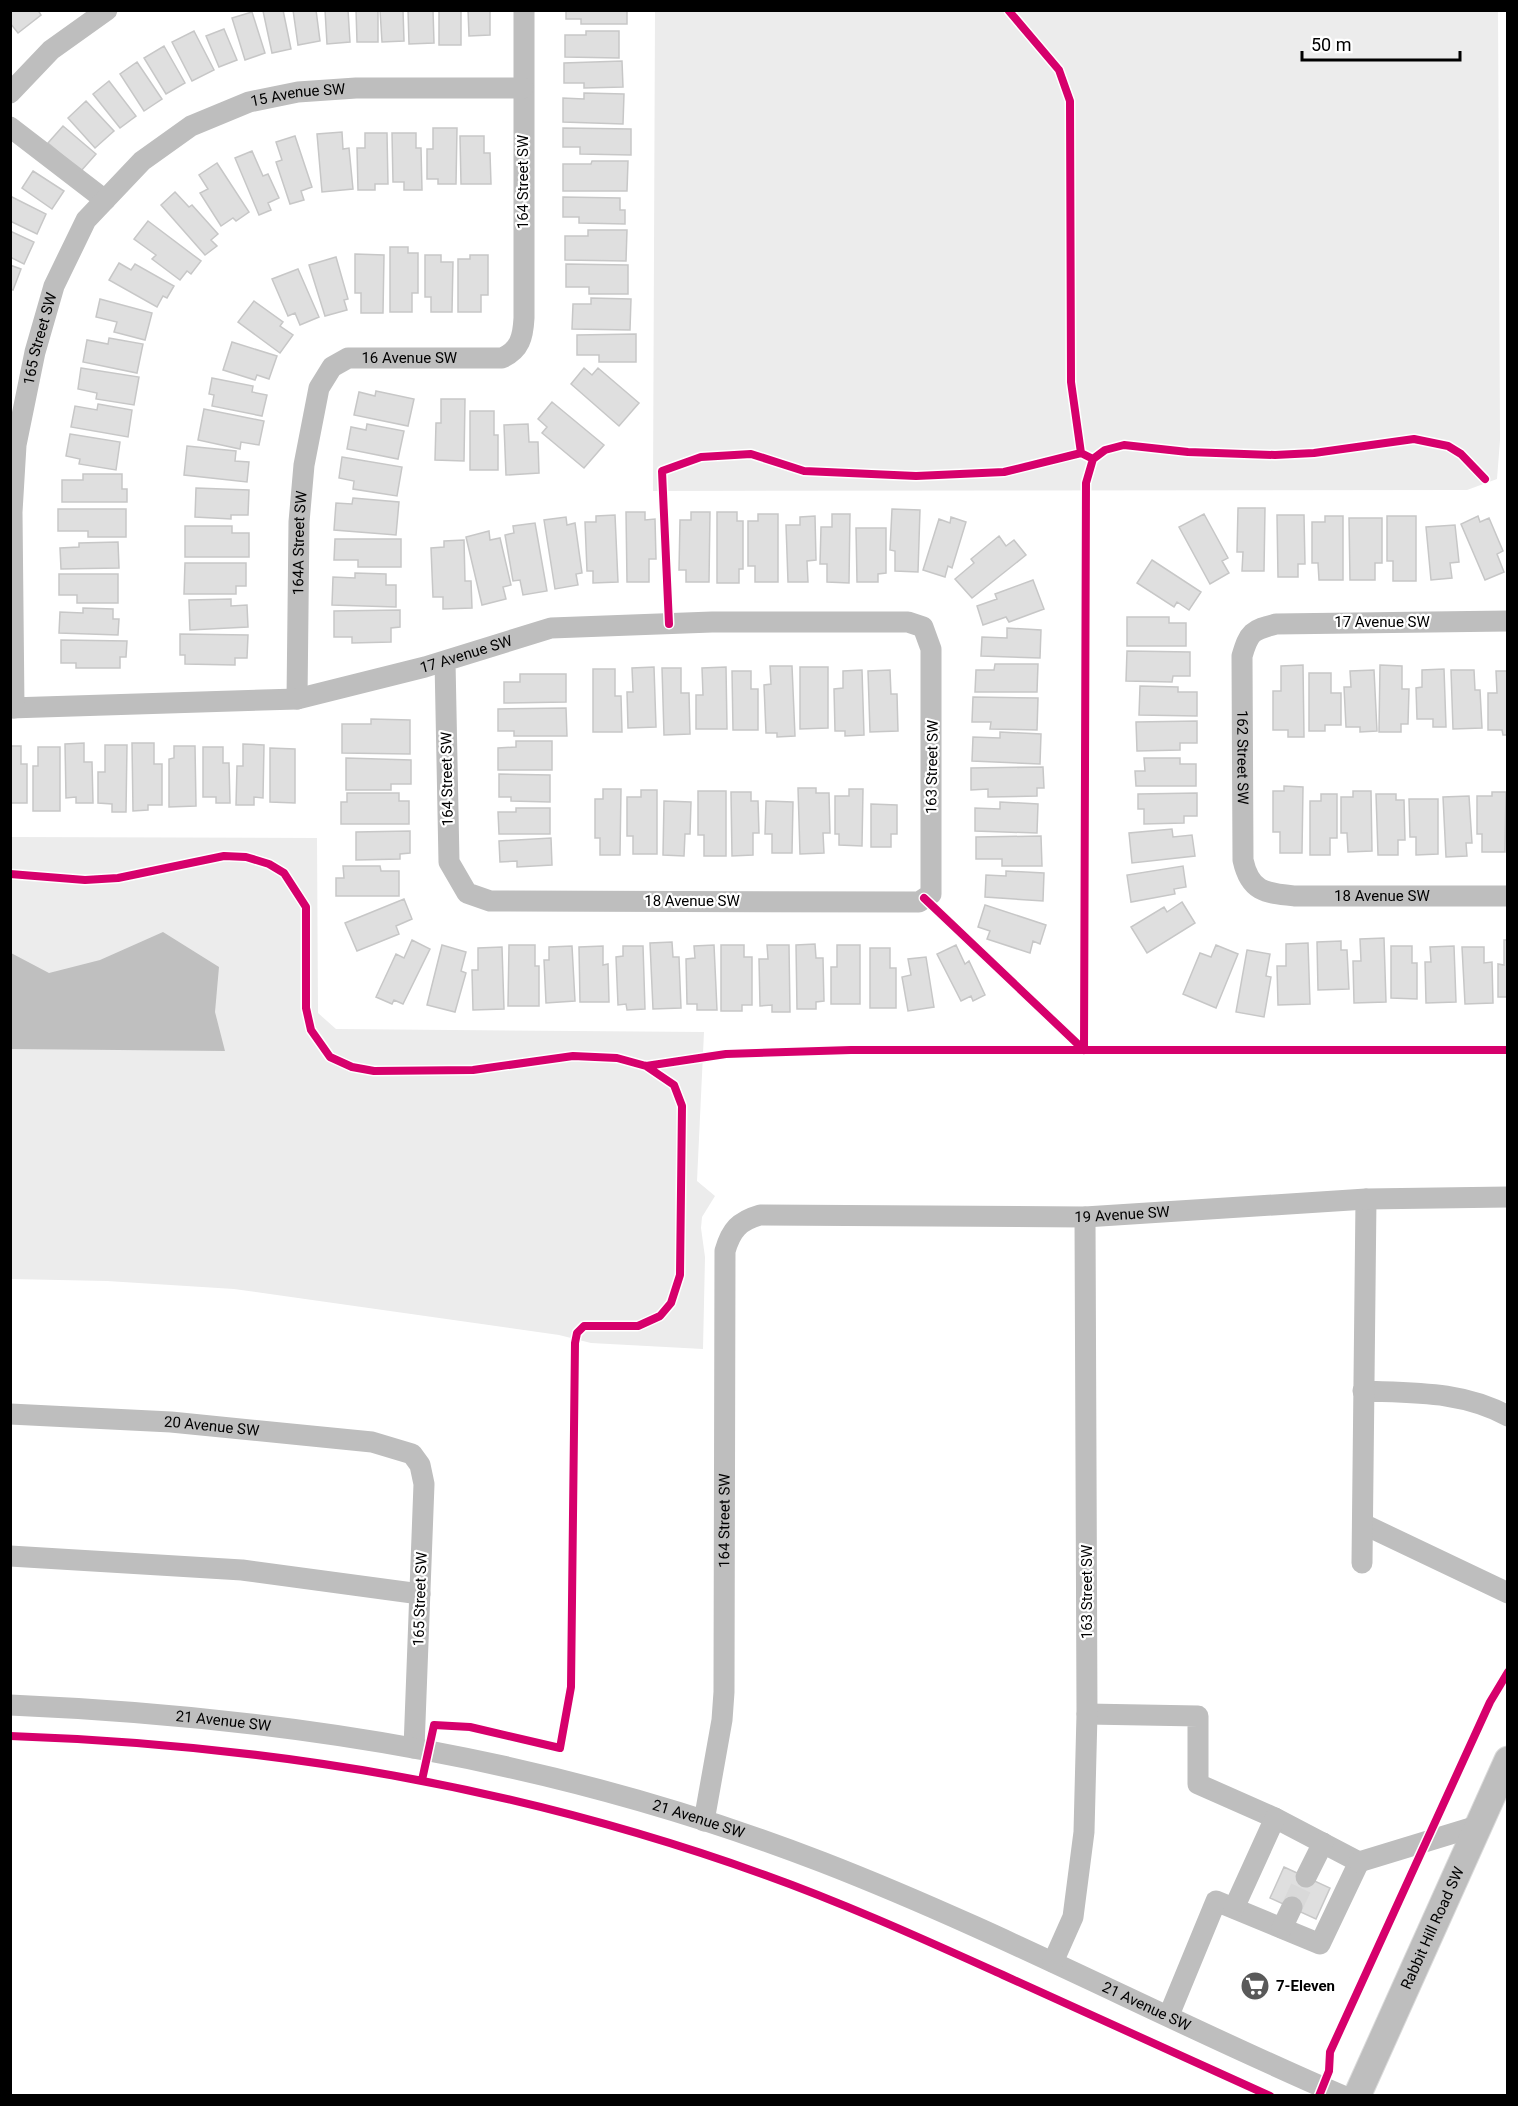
<svg xmlns="http://www.w3.org/2000/svg" width="1518" height="2106" viewBox="0 0 1518 2106" font-family="Roboto,sans-serif">
	<style>
		.green { fill: #ececec }
		.water { fill: #bfbfbf }
		.building { fill: #dfdfdf; stroke: #c7c7c7; stroke-width: 1.5 }
		.lines { fill: none; stroke-linecap: round; stroke-linejoin: round }
		.minor-tunnel { stroke: #d9d9d9; stroke-width: 21; stroke-dasharray: 21 10; stroke-linecap: butt }
		.major-casing { stroke: #dbdbdb; stroke-width: 29 }
		.minor { stroke: #bebebe; stroke-width: 21 }
		.major { stroke: #bebebe; stroke-width: 27 }
		.cycleway-casing { stroke: #fff; stroke-width: 11 }
		.cycleway { stroke: #d6006c; stroke-width: 8 }
		.labels { text-anchor: middle; stroke-width: 4.5; stroke-linejoin: round; paint-order: stroke }
		.street-label { font-size: 15px; fill: #000; stroke: #fff }
		.poi-label { font-size: 15px; font-weight: bold; fill: #000; stroke: #fff; text-anchor: start }
	</style>
	<rect width="100%" height="100%" fill="#fff"/>
	<path class="green" d="M655,11h843l2,429 -3,39 -30,11 -814,1z
		M11,837l306,1 1,175 18,16 368,3 -7,149 18,15 -13,21 -1,11 4,29 -2,92 -112,-6 -32,-8 -325,-46 -127,-8 -96,-2z"/>
	<path class="water" d="M163,932l56,35 -4,45 10,39 -214,-2v-96l38,20 51,-13z"/>
	<path class="building" d="M10,10h28l3,5 -23,18 -8,-10z
		M283,10l8,39 -19,4 -9,-42z
		M293,10h23l4,31 -22,4z
		M325,10h23l2,32 -23,2z
		M356,10h22v32h-21z
		M380,10h23l1,31 -22,1z
		M408,10h25l1,33 -25,1z
		M439,10h22v35h-22z
		M468,10h22v25l-21,1z
		M566,10h61v14h-46v-5h-15z
		M252,12l13,41 -20,7 -13,-42z
		M224,29l13,31 -18,7 -13,-31z
		M194,31l20,39 -22,11 -20,-39z
		M586,31h33v27l-54,-1v-22h21z
		M164,46l21,37 -19,11 -22,-36z
		M622,61l1,26 -39,1v-5h-20v-20z
		M137,62l25,37 -18,12 -24,-37z
		M109,81l27,35 -16,12 -27,-34z
		M584,93l40,1 -1,30 -60,-2v-24l21,1z
		M86,101l28,30 -19,17 -27,-30z
		M63,126l33,28 -15,17 -33,-28z
		M433,128h24l-1,56h-18v-5h-11v-30h6z
		M563,128l68,1v26l-51,-1v-7h-17z
		M342,132l1,17 6,-1 4,41 -31,3 -5,-58z
		M365,133h22l1,51h-13v6h-17l-1,-42h8z
		M392,133h24v15h5l1,42h-18v-8h-11z
		M295,136l17,51 -11,4 3,9 -14,4 -14,-42 6,-2 -6,-18z
		M460,136h24v17h6l1,31h-30z
		M252,151l11,25 5,-2 11,24 -11,5 3,7 -12,5 -24,-57z
		M592,161h36l-1,30h-64v-27h28z
		M217,163l32,49 -13,9 -3,-3 -12,8 -21,-33 8,-4 -9,-14z
		M33,171l31,20 -12,18 -30,-21z
		M175,192l14,15 3,-2 26,29 -7,6 6,6 -12,9 -44,-50z
		M10,196l36,18 -9,20 -27,-13z
		M563,197l57,1v12h5v14l-46,-1v-6h-16z
		M148,221l53,40 -10,13 -4,-3 -7,9 -28,-21 4,-4 -22,-16z
		M588,230h39l-1,31 -61,-1v-24h23z
		M10,231l24,11 -10,22 -14,-7z
		M390,247h18v6h10v40h-6v19h-22z
		M355,254l29,1 -1,58h-22v-20h-6z
		M425,255h16v7h12l-1,50h-21v-15h-6z
		M470,255h18v40h-7v17h-23v-53h12z
		M336,257l12,42 -4,1 3,10 -22,6 -16,-51z
		M119,263l12,7 4,-6 39,22 -7,12 -4,-2 -6,11 -48,-27z
		M566,264l62,1v29h-39v-7h-23z
		M10,265l11,4 -8,21 -3,-1z
		M298,269l21,48 -19,8 -5,-12 -7,3 -16,-37z
		M591,298l40,1 -1,31 -58,-1 1,-25h18z
		M100,299l52,14 -7,27 -31,-8 3,-10 -21,-5z
		M254,301l29,21 -3,4 13,9 -13,18 -42,-31z
		M636,334v28h-37v-7h-22v-20z
		M109,338l34,6 -6,29 -54,-11 4,-22 21,4z
		M232,342l45,14 -8,23 -12,-4 -2,5 -32,-10z
		M81,368l58,9 -5,28 -38,-6 1,-6 -19,-4z
		M584,368l8,7 6,-7 41,35 -20,23 -48,-42z
		M212,378l41,8 -1,6 15,3 -5,21 -50,-10 2,-11 -5,-1z
		M376,391l38,8 -6,27 -54,-11 5,-23 16,4z
		M441,399h24l-1,62 -29,-1 1,-37h5z
		M552,402l52,43 -20,23 -42,-35 5,-6 -9,-8z
		M98,404l34,6 -4,27 -57,-10 4,-21 22,4z
		M204,409l60,12 -5,24 -18,-3 -1,7 -42,-9z
		M470,411h24v24h4v35h-28z
		M367,424l37,7 -6,28 -51,-10 4,-22 15,3z
		M528,424l1,18h9l1,31 -33,2 -2,-50z
		M70,434l50,8 -4,28 -37,-6 1,-5 -14,-3z
		M187,446l49,5 -1,10 14,1 -2,20 -63,-7z
		M342,457l60,10 -5,29 -44,-7 1,-8 -15,-3z
		M83,474h39v15h5v13h-65v-22h21z
		M196,488l53,2 -1,25h-17v4l-36,-2z
		M353,498l46,4 -3,33 -62,-5 2,-27 16,1z
		M1238,508h27l-1,63h-22l1,-19h-6z
		M58,509h68v28h-38v-6h-30z
		M892,509l28,1 -2,62 -23,-1v-20l-5,-1z
		M626,512h19v8l10,-1 1,40h-7v23h-22z
		M691,512h19l-1,70h-23v-12h-7l1,-50h11z
		M717,512h20v9h6v48h-4v14h-22z
		M758,514h20v68h-23v-16h-7v-45h10z
		M832,514h18l-1,69 -22,-1v-18h-7l1,-37h11z
		M1204,514l24,44 -6,3 7,12 -19,11 -31,-57z
		M615,515l3,67 -25,1v-12h-6l-2,-49h11v-6z
		M1277,515h27l1,49h-7v13h-20z
		M815,516l1,44 -9,1 1,21h-20l-2,-57h14v-8z
		M1325,516h18v64h-24l-1,-17h-6v-41h13z
		M1387,516h29v65h-23v-20h-6z
		M1478,516l2,6 9,-4 14,33 -6,3 7,18 -19,8 -24,-56z
		M566,517l1,8 8,-2 7,50 -6,1 2,11 -23,4 -11,-69z
		M951,517l15,5 -14,46 -4,-2 -3,11 -22,-7 16,-51 11,4z
		M1349,518h33v45h-7v17h-25z
		M535,523l12,68 -24,4 -3,-15 -7,1 -8,-46 9,-2 -1,-7z
		M1455,525l4,37 -9,1 2,15 -21,2 -5,-53z
		M185,526h47v7h17v24h-64z
		M856,528h30v45l-8,1v8h-21z
		M489,531l1,9 10,-2 11,47 -8,2 3,12 -24,6 -16,-68z
		M999,536l7,10 8,-6 12,15 -54,43 -17,-19 19,-16 -3,-4z
		M335,539h66v28h-43v-7h-24z
		M464,540l1,41h6l1,27 -29,1v-12h-10l-2,-49 13,-1v-6z
		M118,542l1,26 -58,1 -1,-21 19,-1v-4z
		M1152,560l49,32 -12,18 -12,-8 -3,5 -37,-24z
		M185,563h61v23h-10v8h-52z
		M355,573l31,1v11h10v22l-64,-2 1,-28 22,1z
		M59,574h59v29h-41v-8h-18z
		M1033,580l11,29 -35,13 -3,-5 -23,8 -6,-19 20,-7 -2,-5z
		M231,599v7l16,-1 1,22 -58,3 -1,-30z
		M83,608l30,1v10h6l-1,16 -59,-2 1,-21 23,1z
		M400,610v17l-9,1v14l-39,1v-6h-18v-26z
		M1127,617h42v6h17v23h-59z
		M1007,628l34,2 -1,28 -59,-2 1,-19 25,1z
		M180,634l68,1 -1,23h-12v7l-50,-1v-9h-5z
		M61,640l66,1 -1,16h-6v11h-44v-5h-15z
		M1127,651l63,1v24h-17l-1,6 -46,-1z
		M995,664h43l-1,28h-62l1,-22h18z
		M1303,665l1,72h-16v-7h-15v-39h8v-25z
		M1380,665l22,1v23h7l-1,35h-7v8h-22z
		M770,666h22l3,70 -18,1v-4h-11l-2,-48 7,-1z
		M654,667l2,60 -28,1 -1,-36h6l-1,-24z
		M726,667l1,62h-31v-34h7l-1,-27z
		M800,667h28v61l-28,1z
		M662,668h19v25h8l1,41 -26,1z
		M593,669h22v27h6l1,36h-29z
		M1444,669l2,58h-13v-8h-16l-1,-31 6,-1v-17z
		M862,670l2,65 -19,1v-5h-10l-1,-42 9,-1v-17z
		M890,670l1,24h6l1,37 -28,1 -2,-61z
		M1374,670l3,61 -17,1v-5h-14l-2,-40h7l-1,-16z
		M1451,670h23l1,20h5l2,38 -29,1z
		M732,671h19v18h7v41h-25z
		M1496,671h12v64h-5l-1,-5h-14v-37h9z
		M1309,673h22v20h10v32h-16v6h-16z
		M520,674h46v28l-62,1v-21h16z
		M1140,686l38,1v5h19v24l-58,-1z
		M973,697l65,1 -1,32 -47,-1 1,-7h-19z
		M566,708l1,28h-53v-5h-16v-22z
		M371,719l39,1v34l-68,-1v-29h29z
		M1197,721v22h-17v7l-43,1 -1,-29z
		M1000,732l41,2 -1,30 -68,-3 1,-24 27,1z
		M516,741h36v29h-54v-22l18,-1z
		M84,743v19h8l1,41h-17v-6l-10,1 -1,-54z
		M132,743h22v21h8v41h-14v5l-15,1z
		M243,744l21,1 -1,53 -9,-1v8h-18l1,-39h6z
		M105,745h22l-1,67h-14v-8l-14,-1v-31h7z
		M10,746h11v18h6v39h-17z
		M174,746h21l1,60 -27,1v-48l5,-1z
		M38,747h22v64h-27v-45h5z
		M203,747h20v16h6l1,40h-14v-6h-13z
		M270,748l25,1v54l-25,-1z
		M346,758l65,2v24h-20v6h-45z
		M1144,758h36v6h16v22h-60l-1,-15h10z
		M1043,767l1,21h-7v8l-49,1v-8l-17,1v-22z
		M499,774l51,1v27l-39,-1v-4h-12z
		M1284,786l19,1 -1,66h-22v-21h-7v-41h11z
		M798,788h18v5h13l1,40h-7l1,20 -24,1z
		M603,789h18l-1,66h-20v-17h-5v-39h8z
		M849,789h14l-1,57 -23,-1v-11h-4v-38h14z
		M641,790h16v64h-24v-18h-6v-39h14z
		M698,791h28v65h-22v-21h-6z
		M1353,791h18l1,60 -24,1 -1,-19h-6v-36h12z
		M731,792h20v9h7l1,32h-6v22l-21,1z
		M1492,792h14l-1,60h-23v-18h-5v-38h15z
		M347,793h52v8h10v23h-68v-22h6z
		M1197,793v23h-13v7l-40,1v-15h-6v-15z
		M1321,794h16v44h-7v17h-20v-54h11z
		M1376,794h20v6h8l1,40h-7v15h-20z
		M1469,796l3,47h-6l1,13 -21,1 -3,-60z
		M1409,799h29v55l-22,1v-18h-6z
		M664,801l27,1 -1,32h-5l-1,22 -21,-1z
		M766,801l27,1 -1,51h-20v-19h-7z
		M1000,802l38,2 -1,29 -62,-2v-23l25,1z
		M871,804l26,1v29h-6v13h-20z
		M516,808h34v26h-51l-1,-22h18z
		M1172,829l1,8 19,-2 3,21 -63,7 -3,-30z
		M410,831v22l-10,1v5l-44,1v-28z
		M1041,836l1,30h-40v-7h-26v-22z
		M551,838l1,27 -35,2v-6l-17,1 -1,-21z
		M343,866h37l1,5h18v25h-63v-18h8z
		M1183,866l3,21 -12,2 1,5 -44,8 -4,-27z
		M1006,871l38,2 -1,28 -58,-4 1,-22 20,1z
		M404,899l8,20 -16,7 3,8 -42,17 -12,-28z
		M1182,902l13,21 -48,30 -16,-26 33,-20 3,5z
		M985,905l61,20 -6,19 -7,-3 -3,12 -43,-14 3,-8 -12,-4z
		M1384,938l2,64 -32,1 -1,-42h8l-1,-22z
		M412,940l18,9 -27,55 -9,-4 -2,4 -16,-7 20,-43 8,4z
		M1504,940h4v57h-10v-33l6,1z
		M1341,941v9h6l2,39 -31,1 -1,-48z
		M672,942l1,15h6l2,51 -28,1 -3,-66z
		M1308,943l2,61 -32,1 -1,-39h9v-22z
		M815,944l1,14h7l1,43 -8,1v7h-19l-1,-64z
		M442,945l24,7 -5,19 5,2 -11,39 -28,-7z
		M509,945h26v21h4v40h-31z
		M714,945l3,65h-20v-6h-10l-1,-45 9,-1 -1,-12z
		M721,945h23v12h8v48h-10v6h-21z
		M767,945h22l1,67h-18v-7l-12,1 -1,-47h9z
		M837,945h23v59h-29v-37h6z
		M956,945l9,19 4,-3 16,34 -12,6 -2,-5 -10,5 -24,-47z
		M1216,945l22,9 -22,54 -33,-14 17,-41 11,4z
		M572,946l3,55 -29,2 -2,-43h5v-13z
		M603,946v19l5,-1 1,38h-29l-1,-55z
		M623,946h20l2,63 -18,1 -1,-6 -8,1 -2,-48 7,-1z
		M1391,946h21v17h5v36l-26,-1z
		M1454,946l2,56 -30,1 -1,-41h6l-1,-15z
		M502,947l2,62 -31,1 -1,-40h6v-22z
		M1462,947h22v16l8,-1 1,41 -28,1z
		M870,948h20v20h6v40h-26z
		M1247,950l23,4 -4,22 5,1 -7,40 -28,-5z
		M926,957l8,50 -26,4 -6,-34 9,-2 -3,-16z
		M1284,1867l46,21 -14,31 -46,-21z"/>
	<g class="lines">
		<path class="minor-tunnel" d="M1292,1907l14,-30"/>
		<g class="major-casing">
			<g id="major">
				<path id="s8" d="M1357,2096l151,-336"/>
			</g>
		</g>
		<g class="minor">
			<path d="M10,93l41,-43 56,-40"/>
			<path d="M10,127l95,73"/>
			<path id="s1" d="M1508,621l-232,3c-24,6 -27,8 -34,32l1,204c7,32 22,33 52,36h213"/>
			<path id="s2" d="M297,699l2,-177 5,-57 15,-77 13,-21 16,-9h154c18,-8 21,-21 22,-40v-308"/>
			<path id="s3" d="M10,708l287,-9 128,-32 126,-39 161,-6h196l15,5 8,22v245l-12,8 -429,-1 -23,-8 -18,-31 -4,-201"/>
			<path id="s4" d="M14,708l-2,-196 4,-67 19,-93 19,-66 32,-66 56,-59 49,-35 58,-24 49,-10 58,-4h167"/>
			<path d="M1363,1391c51,2 99,0 145,25"/>
			<path id="s5" d="M10,1414l161,8 201,20 40,12 8,11 4,19 -10,264"/>
			<path d="M1363,1524l145,69"/>
			<path d="M10,1556l232,14 178,24"/>
			<path d="M1362,1563l4,-364"/>
			<path id="s6" d="M10,1705c282,12 548,55 812,157 178,69 346,159 521,234"/>
			<path d="M1087,1714l111,2v68l77,34 84,44 -39,82 -104,-43 -47,114"/>
			<path id="s7" d="M704,1821l18,-101 2,-28 1,-441c6,-21 14,-30 35,-36l325,2 281,-18 142,-2"/>
			<path d="M1359,1862l118,-36"/>
			<path d="M1306,1877l17,-34"/>
			<path d="M1234,1908l41,-90"/>
			<path d="M1282,1928l10,-21"/>
			<path d="M1053,1962l20,-45 11,-85 3,-118 -2,-497"/>
		</g>
		<use href="#major" class="major"/>
		<g class="cycleway-casing">
			<path id="cycleway" d="M1009,11l50,59 11,31 1,281 10,71
				M669,624l-7,-153 39,-14 50,-3 53,17 112,5 88,-4 77,-19 12,6 12,-9 19,-5 64,7 87,3 39,-2 100,-14 34,7 13,8 24,25
				M10,874l75,6 33,-2 106,-22 22,1 23,7 15,9 22,34v101l5,22 19,27 22,10 22,4 99,-1 100,-14 44,2 29,8 80,-12 125,-4h657
				M924,898l160,152
				M1084,1050l2,-567 7,-24
				M10,1736c262,9 508,50 755,139 81,29 160,65 238,100 89,40 178,80 267,121
				M422,1780l12,-55 36,2 90,21 11,-61 4,-344 2,-10 7,-7h54l22,-10 11,-13 9,-28 2,-169 -8,-21 -28,-19
				M1319,2096l10,-25 1,-19 160,-350 18,-30"/>
		</g>
		<use href="#cycleway" class="cycleway"/>
	</g>
	<defs>
		<g id="supermarket-disc" transform="scale(1.5)"><circle r="9.5" fill="#595959" stroke="#fff"/><path d="M-6-5.5h2.5l.6 2H6L4.5 2H-2.5L-4.4-4H-6ZM-1.5 3.2a1.3 1.3 0 1 0 .1 0ZM3 3.2a1.3 1.3 0 1 0 .1 0Z" fill="#fff"/></g>
	</defs>
	<g fill-rule="evenodd">
		<use href="#supermarket-disc" x="1255" y="1986"/>
	</g>
	<g class="labels">
		<g class="street-label">
			<text dy="5" stroke="none"><textPath href="#s4" startOffset="754">15 Avenue SW</textPath></text>
			<text transform="translate(523 182) rotate(-90)" y="5">164 Street SW</text>
			<text dy="5" stroke="none"><textPath href="#s4" startOffset="372">165 Street SW</textPath></text>
			<text dy="5" stroke="none"><textPath href="#s2" startOffset="417">16 Avenue SW</textPath></text>
			<text dy="5" stroke="none"><textPath href="#s2" startOffset="156">164A Street SW</textPath></text>
			<text x="1382" y="627">17 Avenue SW</text>
			<text dy="5" stroke="none"><textPath href="#s3" startOffset="462">17 Avenue SW</textPath></text>
			<text dy="5" stroke="none"><textPath href="#s1" startOffset="384">162 Street SW</textPath></text>
			<text transform="translate(932 767) rotate(-89)" y="5">163 Street SW</text>
			<text transform="translate(447 779) rotate(-91)" y="5">164 Street SW</text>
			<text dy="5" stroke="none"><textPath href="#s1" startOffset="644">18 Avenue SW</textPath></text>
			<text x="692" y="906">18 Avenue SW</text>
			<text dy="5" stroke="none"><textPath href="#s7" startOffset="987">19 Avenue SW</textPath></text>
			<text dy="5" stroke="none"><textPath href="#s5" startOffset="202">20 Avenue SW</textPath></text>
			<text dy="5" stroke="none"><textPath href="#s7" startOffset="302">164 Street SW</textPath></text>
			<text transform="translate(1087 1592) rotate(-90)" y="5">163 Street SW</text>
			<text transform="translate(420 1599) rotate(-88)" y="5">165 Street SW</text>
			<text dy="5" stroke="none"><textPath href="#s6" startOffset="214">21 Avenue SW</textPath></text>
			<text dy="5" stroke="none"><textPath href="#s6" startOffset="700">21 Avenue SW</textPath></text>
			<text dy="5" stroke="none"><textPath href="#s8" startOffset="184">Rabbit Hill Road SW</textPath></text>
			<text dy="5" stroke="none"><textPath href="#s6" startOffset="1186">21 Avenue SW</textPath></text>
		</g>
		<g class="poi-label">
			<text x="1276" y="1991">7-Eleven</text>
		</g>
	</g>
	<rect width="1518" height="2106" fill="none" stroke="#000000" stroke-width="24"/>
	<path d="M1302 51v9h158v-9" fill="none" stroke="#000000" stroke-width="3"/>
	<text x="1311" y="51" font-size="18" fill="#000000" stroke="#ffffff" stroke-width="4.5" paint-order="stroke">50 m</text>
</svg>
